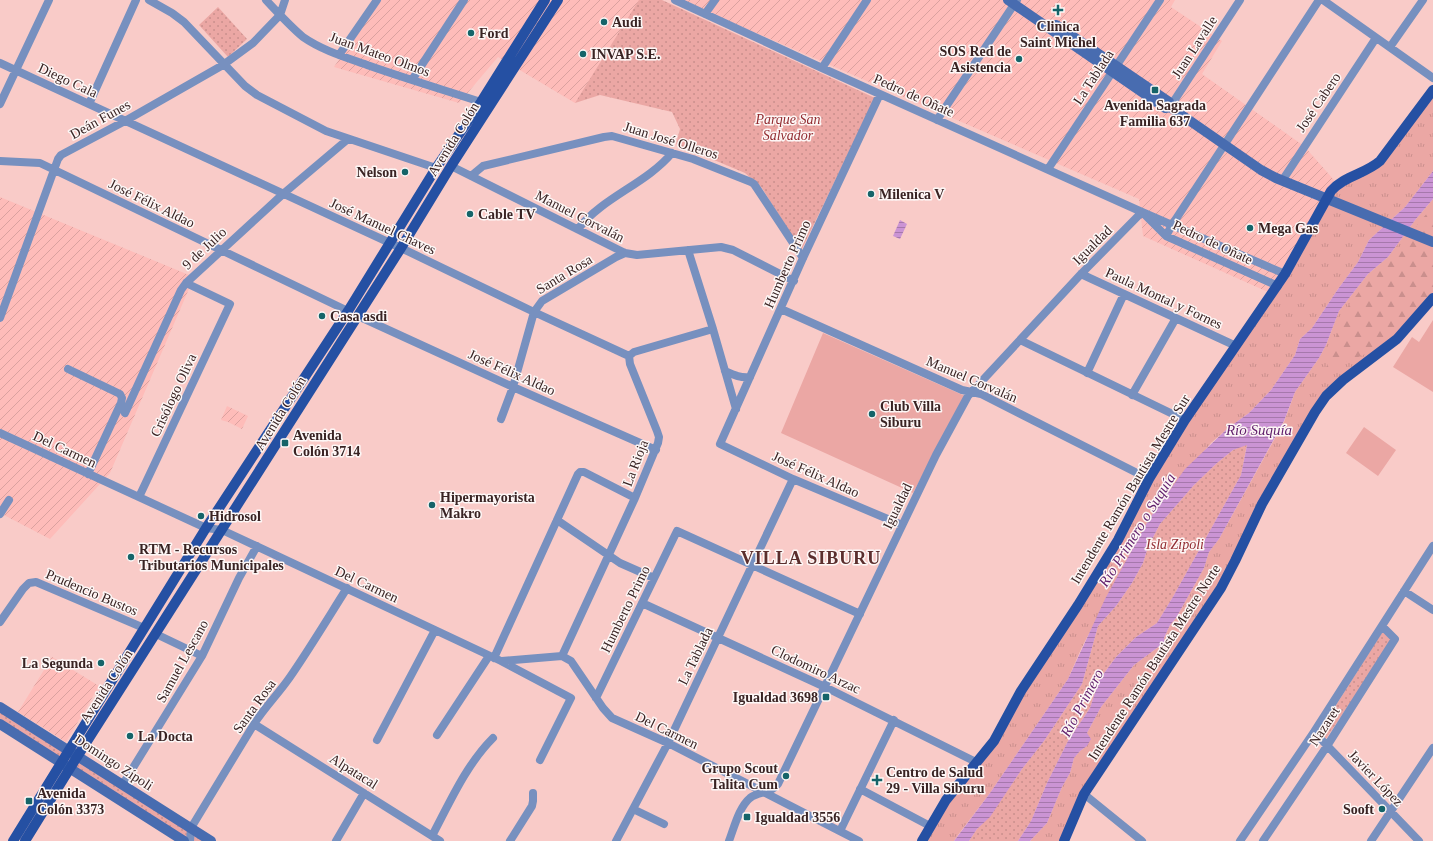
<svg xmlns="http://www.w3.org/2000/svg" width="1433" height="841" viewBox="0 0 1433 841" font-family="'Times New Roman',serif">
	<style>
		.industrial { fill: url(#industrial-furrows) }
		.grass { fill: url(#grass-tufts) }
		.forest { fill: url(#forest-firs) }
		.park { fill: url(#park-dots) }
		.garden { fill: #eba7a4 }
		.water { fill: url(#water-rules) }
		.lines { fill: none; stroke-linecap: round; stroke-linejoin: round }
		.street { stroke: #7790bf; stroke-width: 8 }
		.secondary { stroke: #486cb0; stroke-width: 10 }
		.primary { stroke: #2550a3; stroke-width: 10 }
		.poi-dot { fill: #156469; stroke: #fdf7f6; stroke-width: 1.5 }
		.labels { text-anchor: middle; stroke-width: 3; stroke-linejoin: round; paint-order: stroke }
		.poi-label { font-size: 14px; font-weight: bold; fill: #392323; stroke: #fdf7f6; text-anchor: start }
		.street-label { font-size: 14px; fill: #392323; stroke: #fdf7f6 }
		.park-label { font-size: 14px; font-style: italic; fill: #922b30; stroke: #fdf7f6 }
		.water-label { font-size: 15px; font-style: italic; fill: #611f6c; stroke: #fdf7f6 }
		.district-label { font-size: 18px; font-weight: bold; letter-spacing: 1px; fill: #5b2e2d; stroke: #fdf7f6 }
	</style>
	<defs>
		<pattern id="industrial-furrows" width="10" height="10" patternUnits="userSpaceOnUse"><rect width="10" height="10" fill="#febcb9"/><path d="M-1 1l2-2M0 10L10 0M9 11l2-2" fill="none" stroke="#daa19f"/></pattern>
		<pattern id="grass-tufts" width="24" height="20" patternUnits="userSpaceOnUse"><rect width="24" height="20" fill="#eba7a4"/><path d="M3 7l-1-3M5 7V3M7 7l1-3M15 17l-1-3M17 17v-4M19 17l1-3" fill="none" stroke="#ca8f8d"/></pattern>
		<pattern id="forest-firs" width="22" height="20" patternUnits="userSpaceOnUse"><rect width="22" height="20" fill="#eba7a4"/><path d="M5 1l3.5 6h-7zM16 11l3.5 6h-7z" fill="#ca8f8d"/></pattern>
		<pattern id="park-dots" width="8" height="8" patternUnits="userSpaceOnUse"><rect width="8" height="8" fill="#eba7a4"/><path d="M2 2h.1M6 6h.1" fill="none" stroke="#ca8f8d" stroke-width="1.8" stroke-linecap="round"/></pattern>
		<pattern id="water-rules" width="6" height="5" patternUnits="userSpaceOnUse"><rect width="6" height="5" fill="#cb94d4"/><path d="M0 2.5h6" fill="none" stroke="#a678ac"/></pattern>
	</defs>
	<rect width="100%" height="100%" fill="#f9cbc8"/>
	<path class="industrial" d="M379,0h262l-66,103 -77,-46 -39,46 -125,-36z
		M680,0h495l-4,7 51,34 -20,33 102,72 30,34 -66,112 -125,-56 -4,-37z
		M0,197l194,80 -84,196 -60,66 -50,-26z
		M227,406l21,10 -6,13 -14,-7 -7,-2z
		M52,657l47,29 -33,56 -48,-30z"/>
	<path class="grass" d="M1433,90v81l-28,36 -36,33 -11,22 -20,27 -26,39 -12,11 -5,16 -24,35 -22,23 -21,15 -17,15 -62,76 -67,128 -14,32 -78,114 -32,42 -4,6h-32l54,-79 102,-157 71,-126 129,-193 53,-95 37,-21z
		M1433,199v99l-107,98 -91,165 -146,225 -25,55h-34l17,-18 15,-36 8,-14 4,-15 6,-7 7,-5v-13l14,-26 33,-42 27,-20 9,-20 6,-7 28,-50 5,-16 10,-13 65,-117 11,-30 24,-34 7,-13 13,-34 29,-37 20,-17 28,-38z"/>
	<path class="forest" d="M1433,207v86l-41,45 -29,17 -37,14 18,-57 20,-27 9,-11 20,-17 28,-37z"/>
	<path class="park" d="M639,0h23l213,98 -74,153 -39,-63 -17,-15 -69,-29 4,-15 -8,-17 -72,-17 -25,8z
		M218,7l29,32 -19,18 -29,-32z
		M1247,444l-6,31 -67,120 -17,28 -21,14 -20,20 -17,23 -9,28 -22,33 -21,42 -16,38 -13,20h-49l8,-12 13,-13 32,-47 22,-28 38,-57 16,-58 18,-20 16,-23 11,-20 5,-16 12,-23 34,-39 23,-22 16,-13z
		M1383,631l9,9 -66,99 -7,-7z
		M0,707l69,43 -8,13 -61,-39z
		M78,756l133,85h-27l-114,-73z"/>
	<path class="garden" d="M1433,320v72l-40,-25 19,-30 7,5z
		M823,333l142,63 -52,97 -132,-60z
		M1364,427l32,23 -18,26 -32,-23z"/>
	<path class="water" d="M1433,171v28l-17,20 -28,38 -20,17 -29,37 -13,34 -7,13 -24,34 -11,29 -65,118 -10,13 -5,16 -28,50 -6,7 -6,13 1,6 -4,1 -27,20 -33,42 -14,26 4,6 -4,7 -7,5 -6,7 -4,15 -8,14 -15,36 -17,18h-12l13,-20 16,-38 21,-42 22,-33 9,-28 17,-23 20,-20 21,-14 17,-28 67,-120 6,-30 -14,5 -16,13 -23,22 -34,39 -12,23 -5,16 -11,20 -16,23 -18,20 -16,58 -38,57 -22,28 -32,48 -13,12 -8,12h-15l36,-48 78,-114 37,-80 44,-80 36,-50 43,-41 21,-15 22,-23 24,-35 5,-16 12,-11 26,-39 20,-27 11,-22 36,-33z
		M900,220l7,4 -7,15 -7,-3z"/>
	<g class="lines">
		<path class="street" d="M149,0l23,13 12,9 61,64 12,9 69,36 110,37
			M266,0c12,13 24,26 37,37 20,14 45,21 67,29 37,13 74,24 111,36
			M675,0l147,68 320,144 143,62
			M1323,0l110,78
			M705,14l10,-14
			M1390,47l33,-47
			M339,55l38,-55
			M0,63l401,185 133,64 95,44
			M822,68l45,-68
			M412,80l52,-80
			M880,94l-77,164 -83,186 73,35 109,46
			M0,104l49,-104
			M89,104l47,-104
			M1170,107l70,-107
			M937,120l80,-120
			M0,161l40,2 308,148
			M451,166l174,87 12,2 84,-8 12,3 61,31
			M1048,169l112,-169
			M471,176l12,-10 121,-29 8,-1 81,23 58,23 3,2 49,74
			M1282,181l94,-143
			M1146,216l20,20 112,50
			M578,229c25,-32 68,-45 94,-76
			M1166,236l6,-11 147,-225
			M688,250l25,79 23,80
			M1081,274l155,72
			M781,309l181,81 19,4 168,85
			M358,316l155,71 143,63
			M0,318l54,-148 4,-11 3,-4 64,-34 98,-56 30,-22 27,-28 5,-15
			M1020,340l165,80
			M68,369l52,25 2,4 -1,5 -33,71
			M725,371c9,4 15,7 25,6
			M1087,373l37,-79
			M1132,395l44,-77
			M125,413l56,-123 5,-7 97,-89 65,-55
			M501,419l12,-32 21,-75 8,-11 74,-44 9,-4
			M0,433l206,95 16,2 279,131 70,37 -31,62
			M139,497l91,-193 -44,-21
			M0,514l9,-14
			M557,520l63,43 34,15
			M1404,591l29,19
			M642,603l183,84 151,75
			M0,622l23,-33 6,-6 7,-1 108,46
			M156,634l46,22
			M562,656l73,-158 23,-55 1,-6 -2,-6 -27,-67 -1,-8 5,-4 79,-23
			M494,658l84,-184 2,-2h4l51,26
			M502,661l60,-5 9,5 32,47 9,10 56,25 191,98
			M596,698l81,-167 183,83
			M254,724l186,117
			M1314,732l105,109
			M437,735l52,-79
			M377,740l58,-110
			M123,784l79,-128 37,-78 18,-32
			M860,789l70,37
			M1084,794l58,47
			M633,809l31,15
			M840,831l54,-111
			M432,836c18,-34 34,-71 61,-98
			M190,841l1,-13 63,-104c11,-17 25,-31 36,-47 20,-29 38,-59 57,-89
			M336,841l28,-48
			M510,841l22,-35 1,-5v-8
			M616,841l52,-98 125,-264
			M729,841c5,-13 10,-34 21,-43 9,-7 21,-4 28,-14l158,-329 32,-59 113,-122 61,-62
			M1240,841l74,-109 119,-186
			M1263,841l64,-95 68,-107 -13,-13
			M1371,841l62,-93"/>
		<path class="secondary" d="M1008,0l157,108 5,-1 91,63 15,8 157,64
			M1056,25l113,77 1,5
			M0,707l211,134
			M0,724l184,117"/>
		<path class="primary" d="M13,841l193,-313 142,-217 88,-143 45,-66 64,-102
			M25,841l50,-81 326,-512 50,-82 107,-166
			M922,841l24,-41 48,-59 27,-50 57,-86 40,-65 31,-61 36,-59 100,-146 46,-83c13,-15 34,-17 49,-30l53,-71
			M1064,841l20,-47 137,-206 14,-27 27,-57 53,-92 11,-16 17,-16 54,-41 36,-41"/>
	</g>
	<g class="poi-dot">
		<path d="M1056 4h4v4h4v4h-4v4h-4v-4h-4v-4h4z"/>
		<circle cx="604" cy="22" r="4"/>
		<circle cx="471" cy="33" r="4"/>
		<circle cx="583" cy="54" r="4"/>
		<circle cx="1019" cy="59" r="4"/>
		<rect x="1151" y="86" width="8" height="8" rx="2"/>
		<circle cx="405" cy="172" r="4"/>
		<circle cx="871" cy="194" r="4"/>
		<circle cx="470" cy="214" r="4"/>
		<circle cx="1250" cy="228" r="4"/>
		<circle cx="322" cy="316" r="4"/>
		<circle cx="872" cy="414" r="4"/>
		<rect x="281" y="439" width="8" height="8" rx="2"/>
		<circle cx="432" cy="505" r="4"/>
		<circle cx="201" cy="516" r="4"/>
		<circle cx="131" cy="557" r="4"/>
		<circle cx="101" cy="663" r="4"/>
		<rect x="822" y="693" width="8" height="8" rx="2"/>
		<circle cx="130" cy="736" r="4"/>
		<circle cx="786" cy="776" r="4"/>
		<path d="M875 774h4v4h4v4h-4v4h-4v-4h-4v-4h4z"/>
		<rect x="25" y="797" width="8" height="8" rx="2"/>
		<circle cx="1382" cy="809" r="4"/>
		<rect x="743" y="813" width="8" height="8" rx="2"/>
	</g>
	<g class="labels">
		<g class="poi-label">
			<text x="612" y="27">Audi</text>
			<text x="1058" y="31" text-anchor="middle">Clinica<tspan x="1058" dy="16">Saint Michel</tspan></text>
			<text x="479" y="38">Ford</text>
			<text x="1011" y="56" text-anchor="end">SOS Red de<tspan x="1011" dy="16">Asistencia</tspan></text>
			<text x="591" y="59">INVAP S.E.</text>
			<text x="1155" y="110" text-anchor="middle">Avenida Sagrada<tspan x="1155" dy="16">Familia 637</tspan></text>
			<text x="397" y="177" text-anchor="end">Nelson</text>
			<text x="879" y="199">Milenica V</text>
			<text x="478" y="219">Cable TV</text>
			<text x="1258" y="233">Mega Gas</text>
			<text x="330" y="321">Casa asdi</text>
			<text x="880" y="411">Club Villa<tspan x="880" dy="16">Siburu</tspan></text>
			<text x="293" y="440">Avenida<tspan x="293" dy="16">Colón 3714</tspan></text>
			<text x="440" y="502">Hipermayorista<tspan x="440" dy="16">Makro</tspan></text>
			<text x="209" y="521">Hidrosol</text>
			<text x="139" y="554">RTM - Recursos<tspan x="139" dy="16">Tributarios Municipales</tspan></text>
			<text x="93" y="668" text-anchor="end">La Segunda</text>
			<text x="818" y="702" text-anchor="end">Igualdad 3698</text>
			<text x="138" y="741">La Docta</text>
			<text x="778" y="773" text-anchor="end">Grupo Scout<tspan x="778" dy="16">Talita Cum</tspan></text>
			<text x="886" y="777">Centro de Salud<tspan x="886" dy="16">29 - Villa Siburu</tspan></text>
			<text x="37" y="798">Avenida<tspan x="37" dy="16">Colón 3373</tspan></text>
			<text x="1374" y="814" text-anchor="end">Sooft</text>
			<text x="755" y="822">Igualdad 3556</text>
		</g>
		<g class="street-label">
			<text transform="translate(1194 47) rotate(-57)" y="5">Juan Lavalle</text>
			<text transform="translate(380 54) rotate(20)" y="5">Juan Mateo Olmos</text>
			<text transform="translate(1093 77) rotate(-57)" y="5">La Tablada</text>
			<text transform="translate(68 80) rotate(25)" y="5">Diego Cala</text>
			<text transform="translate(914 95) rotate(24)" y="5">Pedro de Oñate</text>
			<text transform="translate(1318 102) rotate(-56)" y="5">José Cabero</text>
			<text transform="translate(100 119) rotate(-29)" y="5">Deán Funes</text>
			<text transform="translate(453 139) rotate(-58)" y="5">Avenida Colón</text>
			<text transform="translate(671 140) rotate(17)" y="5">Juan José Olleros</text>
			<text transform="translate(152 203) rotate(26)" y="5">José Félix Aldao</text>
			<text transform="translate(580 216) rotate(27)" y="5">Manuel Corvalán</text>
			<text transform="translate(383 226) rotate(25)" y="5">José Manuel Chaves</text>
			<text transform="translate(1213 242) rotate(25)" y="5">Pedro de Oñate</text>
			<text transform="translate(1092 245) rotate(-45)" y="5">Igualdad</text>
			<text transform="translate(204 248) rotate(-43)" y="5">9 de Julio</text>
			<text transform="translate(787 264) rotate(-66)" y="5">Humberto Primo</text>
			<text transform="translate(564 274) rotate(-31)" y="5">Santa Rosa</text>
			<text transform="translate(1164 298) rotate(25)" y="5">Paula Montal y Fornes</text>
			<text transform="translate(512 372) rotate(24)" y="5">José Félix Aldao</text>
			<text transform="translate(972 379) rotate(23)" y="5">Manuel Corvalán</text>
			<text transform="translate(173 395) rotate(-65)" y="5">Crisólogo Oliva</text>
			<text transform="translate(280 413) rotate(-58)" y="5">Avenida Colón</text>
			<text transform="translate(65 449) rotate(25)" y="5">Del Carmen</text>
			<text transform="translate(635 463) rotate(-69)" y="5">La Rioja</text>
			<text transform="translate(816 474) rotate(24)" y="5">José Félix Aldao</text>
			<text transform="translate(1130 489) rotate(-59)" y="5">Intendente Ramón Bautista Mestre Sur</text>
			<text transform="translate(897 506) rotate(-64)" y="5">Igualdad</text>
			<text transform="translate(367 584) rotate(25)" y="5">Del Carmen</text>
			<text transform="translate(92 592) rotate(23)" y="5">Prudencio Bustos</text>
			<text transform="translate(625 609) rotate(-64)" y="5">Humberto Primo</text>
			<text transform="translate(695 656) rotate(-64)" y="5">La Tablada</text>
			<text transform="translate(182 661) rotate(-61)" y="5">Samuel Lescano</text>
			<text transform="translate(1154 662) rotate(-57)" y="5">Intendente Ramón Bautista Mestre Norte</text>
			<text transform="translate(816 669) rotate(25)" y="5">Clodomiro Arzac</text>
			<text transform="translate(106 686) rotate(-57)" y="5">Avenida Colón</text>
			<text transform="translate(254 706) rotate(-54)" y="5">Santa Rosa</text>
			<text transform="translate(1324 726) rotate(-57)" y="5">Nazaret</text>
			<text transform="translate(667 730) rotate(26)" y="5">Del Carmen</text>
			<text transform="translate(114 762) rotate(33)" y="5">Domingo Zípoli</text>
			<text transform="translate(354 771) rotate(32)" y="5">Alpatacal</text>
			<text transform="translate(1376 778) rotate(46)" y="5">Javier López</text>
		</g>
		<g class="park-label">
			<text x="788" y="124">Parque San<tspan x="788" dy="16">Salvador</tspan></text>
			<text x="1175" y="549">Isla Zípoli</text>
		</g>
		<g class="water-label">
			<text x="1259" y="435">Río Suquía</text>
			<text transform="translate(1137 530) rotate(-58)" y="5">Río Primero o Suquía</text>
			<text transform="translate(1082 703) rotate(-62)" y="5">Río Primero</text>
		</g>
		<g class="district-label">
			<text x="811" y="564">VILLA SIBURU</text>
		</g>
	</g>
</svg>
